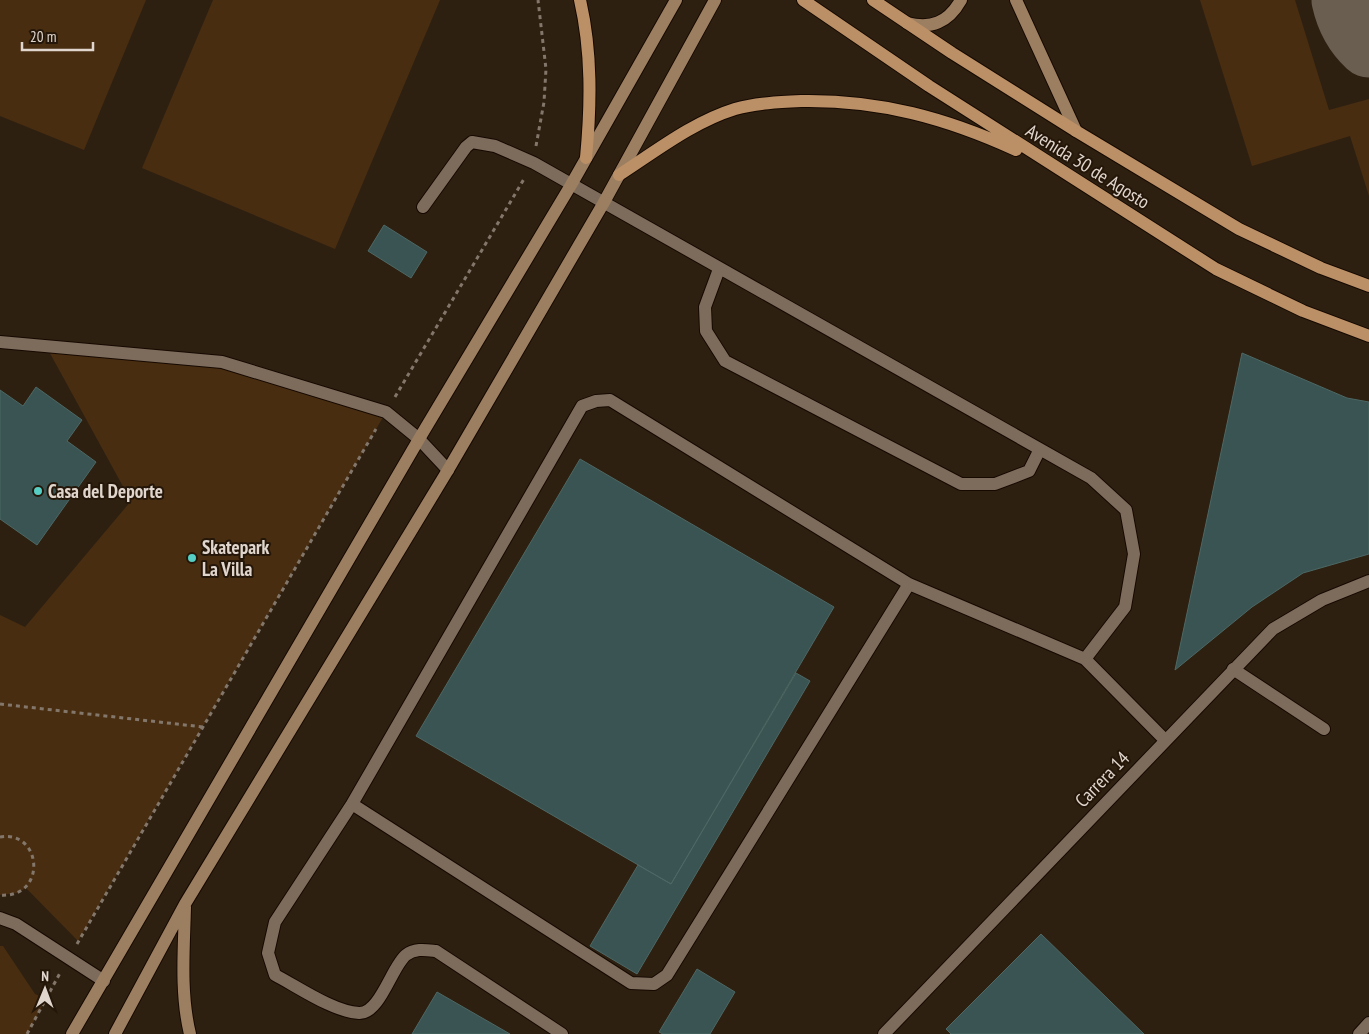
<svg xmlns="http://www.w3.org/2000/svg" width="1369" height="1034" viewBox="0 0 1369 1034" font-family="'PT Sans Narrow',sans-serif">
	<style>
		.green { fill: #482d11 }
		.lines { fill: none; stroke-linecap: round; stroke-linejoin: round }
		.taxiway { stroke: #6a5e51; stroke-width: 65 }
		.building { fill: #395452; stroke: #4d6865 }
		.lane-casing { stroke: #160900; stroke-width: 14 }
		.street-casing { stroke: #160900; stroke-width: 14 }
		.secondary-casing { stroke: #160900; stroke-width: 14 }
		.primary-casing { stroke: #160900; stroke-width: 14 }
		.path { stroke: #83776b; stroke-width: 3; stroke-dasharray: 4 4; stroke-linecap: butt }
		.lane { stroke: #7d6c5c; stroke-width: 12 }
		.street { stroke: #7d6c5c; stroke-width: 12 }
		.secondary { stroke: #9c7e61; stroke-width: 12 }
		.primary { stroke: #bb9066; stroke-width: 12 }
		.poi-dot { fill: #56cec4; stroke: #241608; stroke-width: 2 }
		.labels { text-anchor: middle; stroke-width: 4; stroke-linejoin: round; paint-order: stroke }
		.street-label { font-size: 19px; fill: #e0d6cd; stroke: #241608 }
		.poi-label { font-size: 19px; font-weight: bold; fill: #e0d6cd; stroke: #241608; text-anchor: start }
	</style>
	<rect width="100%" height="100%" fill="#2e2011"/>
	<path class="green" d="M0,0h146l-62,150 -84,-34z
		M213,0h227l-105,249 -193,-81z
		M1200,0h95l34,110 40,-11v97l-19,-60 -98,30z
		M46,346l176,16 164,50 -308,529 -52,-53 -9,5 -17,2v-280l25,12 106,-126z
		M0,946h3l32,48 11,5 -19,35h-27z"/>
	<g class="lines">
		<path class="taxiway" d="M1344,0c4,18 11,32 25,45"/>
	</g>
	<path class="building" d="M384,225l43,27 -16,26 -43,-27z
		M1242,353l105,45 22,4v152l-66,19 -51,34 -77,63z
		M36,387l46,33 -15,21 29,21 -59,83 -37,-26v-129l23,16z
		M580,459l254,148 -163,277 -255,-148z
		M796,673l14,8 -173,293 -47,-28 48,-81 33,19z
		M1041,934l103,100h-193l-5,-5z
		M697,969l38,23 -25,42h-47l-4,-2z
		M437,992l73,42h-98z"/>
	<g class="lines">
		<g class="lane-casing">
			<path id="lane" d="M423,207l43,-60 6,-5 23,4 39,17 557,315 35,32 8,44 -9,53 -40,52
				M719,269l-14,38 1,24 19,30 236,123h34l34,-13 11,-22
				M0,342l222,20 164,50 33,27 29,31
				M1233,669l91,60
				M352,804l279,179 23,1 13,-9 242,-391
				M0,918l16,6 88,57
				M562,1034l-126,-83c-10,-1 -21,-3 -30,4 -14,11 -26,59 -47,58 -25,-1 -61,-26 -84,-38l-7,-22 7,-31 77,-118 230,-398 14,-5 14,-1 299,184 176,75 80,81
				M1359,1034l10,-11"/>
		</g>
		<g class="street-casing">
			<path id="street" d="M884,1034l389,-405 49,-29 47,-19"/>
		</g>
		<g class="secondary-casing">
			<path id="secondary" d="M1016,0l60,131
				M907,23c24,6 41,0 54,-23
				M185,907c-1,42 -5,86 5,127
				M72,1034l347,-595 152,-254 105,-185
				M115,1034l70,-130 263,-434 155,-266 112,-204"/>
		</g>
		<g class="primary-casing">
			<path id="primary" d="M580,0c12,52 11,105 6,158
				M803,0l126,86 287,183 87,42 66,25
				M873,0l79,53 124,78 163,98 82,39 48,18
				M619,175c37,-24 74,-53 116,-66 21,-6 46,-7 68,-8 77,-1 143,17 213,49"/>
		</g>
		<path class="path" d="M536,146l8,-44 2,-33 -8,-69
			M395,397l129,-218
			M0,704l203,23
			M0,837c43,-7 47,62 0,58
			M77,944l299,-515
			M27,1034l33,-61"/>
		<use href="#lane" class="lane"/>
		<use href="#street" class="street"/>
		<use href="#secondary" class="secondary"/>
		<use href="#primary" class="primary"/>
	</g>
	<g class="poi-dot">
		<circle cx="38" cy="491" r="5"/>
		<circle cx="192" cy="558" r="5"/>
	</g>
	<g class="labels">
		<g class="street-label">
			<text transform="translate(1088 166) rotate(32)" y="7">Avenida 30 de Agosto</text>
			<text transform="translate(1102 779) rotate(-46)" y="7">Carrera 14</text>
		</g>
		<g class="poi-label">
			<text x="48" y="498">Casa del Deporte</text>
			<text x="202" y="554">Skatepark<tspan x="202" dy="22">La Villa</tspan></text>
		</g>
	</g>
	<g transform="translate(45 989) rotate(1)" stroke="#241608" stroke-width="4" paint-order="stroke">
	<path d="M0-4L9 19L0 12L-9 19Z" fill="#e0d6cd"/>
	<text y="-8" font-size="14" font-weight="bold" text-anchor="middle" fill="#e0d6cd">N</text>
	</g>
	<path d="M22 42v8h71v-8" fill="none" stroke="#e0d6cd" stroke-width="2.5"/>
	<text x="30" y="42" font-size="15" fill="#e0d6cd" stroke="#241608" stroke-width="4" paint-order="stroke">20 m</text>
</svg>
